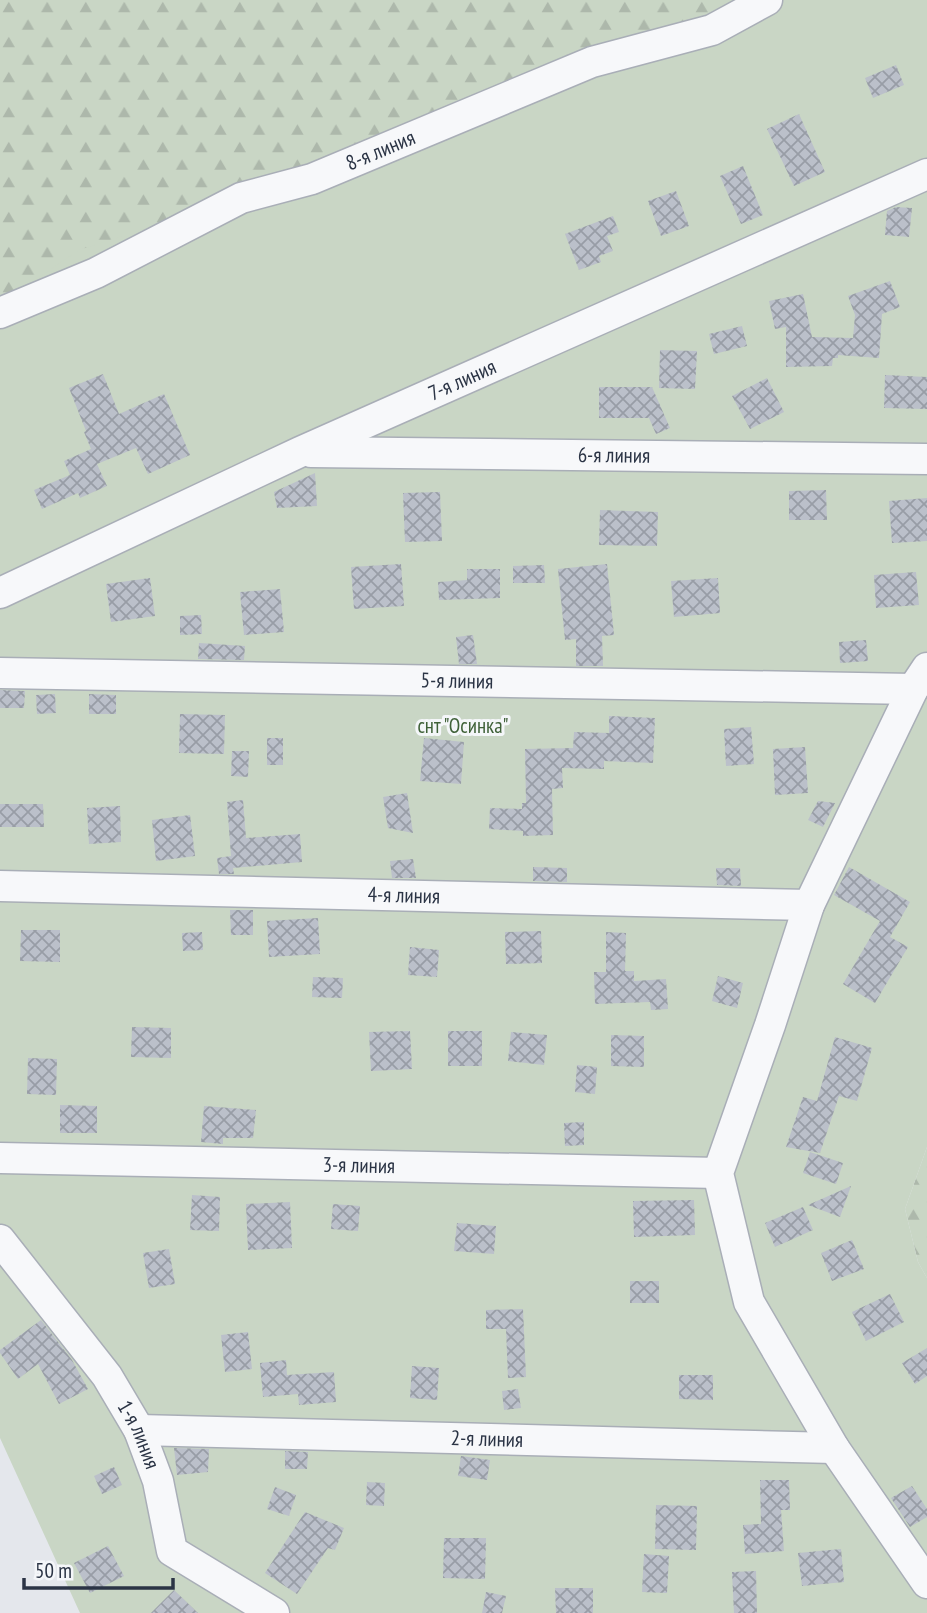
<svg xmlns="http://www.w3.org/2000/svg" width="927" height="1613" viewBox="0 0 927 1613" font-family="'PT Sans Narrow',sans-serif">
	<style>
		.forest { fill: url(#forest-firs) }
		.green { fill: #c9d6c5 }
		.building { fill: url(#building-cross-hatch) }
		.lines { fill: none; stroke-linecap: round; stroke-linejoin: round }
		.minor-casing { stroke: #a9aeb7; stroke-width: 33 }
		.minor { stroke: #f7f8fa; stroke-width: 30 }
		.labels { text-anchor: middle; stroke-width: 6; stroke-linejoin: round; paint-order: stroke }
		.street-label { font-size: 21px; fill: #2b3445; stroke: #f4f6f9 }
		.park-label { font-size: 21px; fill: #3f6138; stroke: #f4f6f9 }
	</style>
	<defs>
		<pattern id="forest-firs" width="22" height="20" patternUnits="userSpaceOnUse" patternTransform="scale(1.75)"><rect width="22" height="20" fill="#c9d6c5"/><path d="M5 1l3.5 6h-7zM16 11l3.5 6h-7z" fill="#adb8ab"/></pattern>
		<pattern id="building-cross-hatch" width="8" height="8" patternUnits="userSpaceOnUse" patternTransform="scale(1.75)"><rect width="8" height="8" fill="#bbc0ca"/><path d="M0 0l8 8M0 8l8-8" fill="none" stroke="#989da6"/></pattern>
	</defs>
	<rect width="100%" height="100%" fill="#e4e7ec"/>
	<path class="forest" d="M0,0h770l-770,304z
		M927,1147v131l-9,-16 -13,-53z"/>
	<path class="green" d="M770,0h157v1147l-22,62 13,53 9,16v335h-847l-80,-175v-1134l79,-54 162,-52z"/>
	<path class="building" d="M896,65l8,20 -31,13 -8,-20z
		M799,114l26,58 -31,14 -27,-57z
		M743,166l20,49 -22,9 -21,-48z
		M676,191l13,35 -28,10 -13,-35z
		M896,207l16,1 -3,29 -24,-2 2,-24z
		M613,216l6,16 -12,4 6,15 -14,5 2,6 -22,8 -14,-36z
		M890,281l10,26 -18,7 -3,44 -41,-3v3h-5l-1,8 -46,1v-40l-11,2 -6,-28 34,-7 9,43 41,1 2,-23 -7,-19z
		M742,326l5,20 -33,8 -5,-20z
		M660,350l37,1 -2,38 -36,-1z
		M103,374l16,40 45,-20 26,61 -42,19 -12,-26 -39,16 10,22 -27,12 -2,-5 -36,16 -8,-19 36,-15 -6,-14 27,-12 -7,-17 2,-1 -17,-43z
		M885,375l42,2v32l-43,-1z
		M767,378l17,34 -34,17 -18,-33z
		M599,387h53l18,41 -14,6 -7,-16h-50z
		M315,473l2,33 -40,2 -3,-16z
		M826,490l1,30h-38v-29z
		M440,492l2,49 -37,1 -2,-49z
		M927,498v43l-35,2 -3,-42z
		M600,510l58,2 -1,34 -58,-1z
		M401,564l3,42 -50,3 -3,-42z
		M607,564l7,71 -12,1 1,30h-27v-27l-11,1 -7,-71z
		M544,565l1,18h-32v-17z
		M467,569h33v29l-61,2 -1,-18 29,-2z
		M916,572l3,33 -43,3 -2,-33z
		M150,578l5,38 -44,6 -5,-38z
		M718,578l2,35 -46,4 -3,-36z
		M280,589l4,43 -40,3 -4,-43z
		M201,615l1,19 -22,1v-19z
		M473,635l4,29h-18l-3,-27z
		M866,640l2,21 -28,2 -1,-21z
		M199,643l46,3 -1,14 -46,-1z
		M0,690l25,1 -1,17h-24z
		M55,694l1,19 -19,1 -1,-19z
		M89,694l27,1v19h-27z
		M180,714l45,1 -1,39 -45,-1z
		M609,716l46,2 -2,45 -49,-2v8l-42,-1 1,20 -11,1 1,46 -30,1v-5l-34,-2 1,-21 32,1v-6h4l-1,-54 48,-1 1,-16 35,1z
		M751,727l3,37 -28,2 -2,-37z
		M267,738h16v27h-16z
		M424,738l40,4 -3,42 -41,-3z
		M805,747l3,46 -33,2 -2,-46z
		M232,751h17l-1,26 -17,-1z
		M407,793l6,40 -25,-5 -5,-31z
		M243,800l3,38 54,-4 2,28 -69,6 1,6h-15l-2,-16 14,-2 -4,-54z
		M818,801l17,2 -12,24 -15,-7z
		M0,804h43l1,23h-44z
		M120,806l1,36 -32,2 -2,-36z
		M190,815l5,41 -39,5 -4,-41z
		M413,859l3,19h-24l-2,-17z
		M533,867l34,1v14l-34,-1z
		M849,867l61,35 -20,35 18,10 -33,56 -32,-19 37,-63 -46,-26z
		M716,868h24l1,18 -24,-1z
		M230,910h23v25h-22z
		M318,918l2,36 -51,3 -2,-36z
		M21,930h39v32l-40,-1z
		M541,931l1,32 -36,1 -1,-32z
		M202,932l1,18 -20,1 -1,-18z
		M606,932l20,1 -1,38h9v10l32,-2 2,30 -17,1 -1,-8 -55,2 -1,-32h12z
		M410,947l29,3 -2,27 -29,-2z
		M718,976l25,7 -6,25 -25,-7z
		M313,977l30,1 -1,20 -30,-1z
		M132,1027l39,1v30l-40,-1z
		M410,1031l2,38 -41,2 -2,-39z
		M448,1031h34v35h-34z
		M511,1032l36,3 -3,30 -36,-4z
		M611,1035l33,1v31l-33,-1z
		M835,1037l37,11 -15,53 -18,-5 -19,57 -34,-6 17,-50 14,4z
		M28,1058l29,1 -1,36 -29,-1z
		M577,1065l20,2 -2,27 -20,-2z
		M60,1105l37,1v27h-37z
		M204,1106l52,4 -3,28h-30v6l-22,-2z
		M584,1122v23l-19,1 -1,-23z
		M810,1152l33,11 -7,21 -33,-11z
		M851,1186l-11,31 -32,-12z
		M192,1195l28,2 -1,34 -29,-1z
		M694,1200l1,35 -61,2 -1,-36z
		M290,1202l2,46 -44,2 -2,-46z
		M333,1204l27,2 -2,25 -27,-2z
		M803,1207l10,23 -38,17 -10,-24z
		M457,1223l39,3 -2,28 -40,-3z
		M852,1240l12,29 -32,12 -11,-28z
		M169,1249l6,35 -26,4 -6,-35z
		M630,1281h29v22h-29z
		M890,1294l14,28 -38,19 -14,-29z
		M523,1309l3,68 -18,1 -2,-49h-20v-19z
		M41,1320l31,40 16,29 -29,15 -21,-40 -20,15 -18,-26v-3z
		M248,1332l4,37 -27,3 -4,-37z
		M927,1348v28l-12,8 -13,-21z
		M286,1360l1,15 47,-3 2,30 -37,3 -1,-11 -35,3 -3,-34z
		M412,1366l27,2 -2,32 -27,-2z
		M679,1375h34v25l-34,-1z
		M518,1389l3,19 -17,2 -2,-19z
		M174,1448l35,1 -1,23 -31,3z
		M285,1451l23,1 -1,17h-22z
		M461,1456l29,4 -3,20 -29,-4z
		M114,1467l8,18 -20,9 -8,-18z
		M760,1480h29l1,30h-9l3,41 -39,3 -2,-29 18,-1z
		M367,1482l18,1 -1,23 -18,-1z
		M912,1486l15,23v8l-17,10 -19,-29z
		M275,1487l21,8 -7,21 -22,-7z
		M656,1505l41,1 -1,44 -41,-1z
		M305,1512l39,16 -9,22 -7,-2 -31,46 -32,-21z
		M444,1538h42l-1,41 -42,-1z
		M108,1546l16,30 -34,17 -16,-30z
		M841,1549l3,33 -42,4 -4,-33z
		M644,1554l25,2 -2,37 -25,-1z
		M756,1571l1,42h-23l-2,-41z
		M555,1588h38v25h-37z
		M174,1590l24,23h-47z
		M486,1592l20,4 -4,17h-20z"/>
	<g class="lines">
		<g class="minor-casing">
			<g id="minor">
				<path id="s1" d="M0,313l96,-40 145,-75 71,-19 280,-117 120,-32 55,-30"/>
				<path id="s2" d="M311,452l616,7"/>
				<path id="s3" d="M0,593l300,-141 627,-278"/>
				<path d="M927,668l-14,21 -104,216 -39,120 -52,148 31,129 85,146 93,135"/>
				<path id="s4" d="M0,673l913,16"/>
				<path id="s5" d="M0,886l809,19"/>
				<path id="s6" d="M0,1158l718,15"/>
				<path id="s7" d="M0,1240l107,136 32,54 19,51 14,70 102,62"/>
				<path id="s8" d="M139,1430l695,18"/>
			</g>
		</g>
		<use href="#minor" class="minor"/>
	</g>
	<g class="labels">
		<g class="street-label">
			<text dy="7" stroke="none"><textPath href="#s1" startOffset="415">8-я линия</textPath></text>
			<text dy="7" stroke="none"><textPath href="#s3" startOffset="509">7-я линия</textPath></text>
			<text dy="7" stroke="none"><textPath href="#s2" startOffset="303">6-я линия</textPath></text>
			<text dy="7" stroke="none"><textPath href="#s4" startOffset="457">5-я линия</textPath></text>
			<text dy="7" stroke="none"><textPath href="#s5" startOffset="404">4-я линия</textPath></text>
			<text dy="7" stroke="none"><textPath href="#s6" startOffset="359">3-я линия</textPath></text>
			<text dy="7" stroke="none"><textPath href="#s7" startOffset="240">1-я линия</textPath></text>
			<text dy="7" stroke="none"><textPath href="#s8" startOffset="348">2-я линия</textPath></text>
		</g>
		<g class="park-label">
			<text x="463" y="733">снт "Осинка"</text>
		</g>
	</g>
	<path d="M24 1578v10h149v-10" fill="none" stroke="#2b3445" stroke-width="3.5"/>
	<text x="35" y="1578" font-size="21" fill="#2b3445" stroke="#f4f6f9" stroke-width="5" paint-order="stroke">50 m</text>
</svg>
